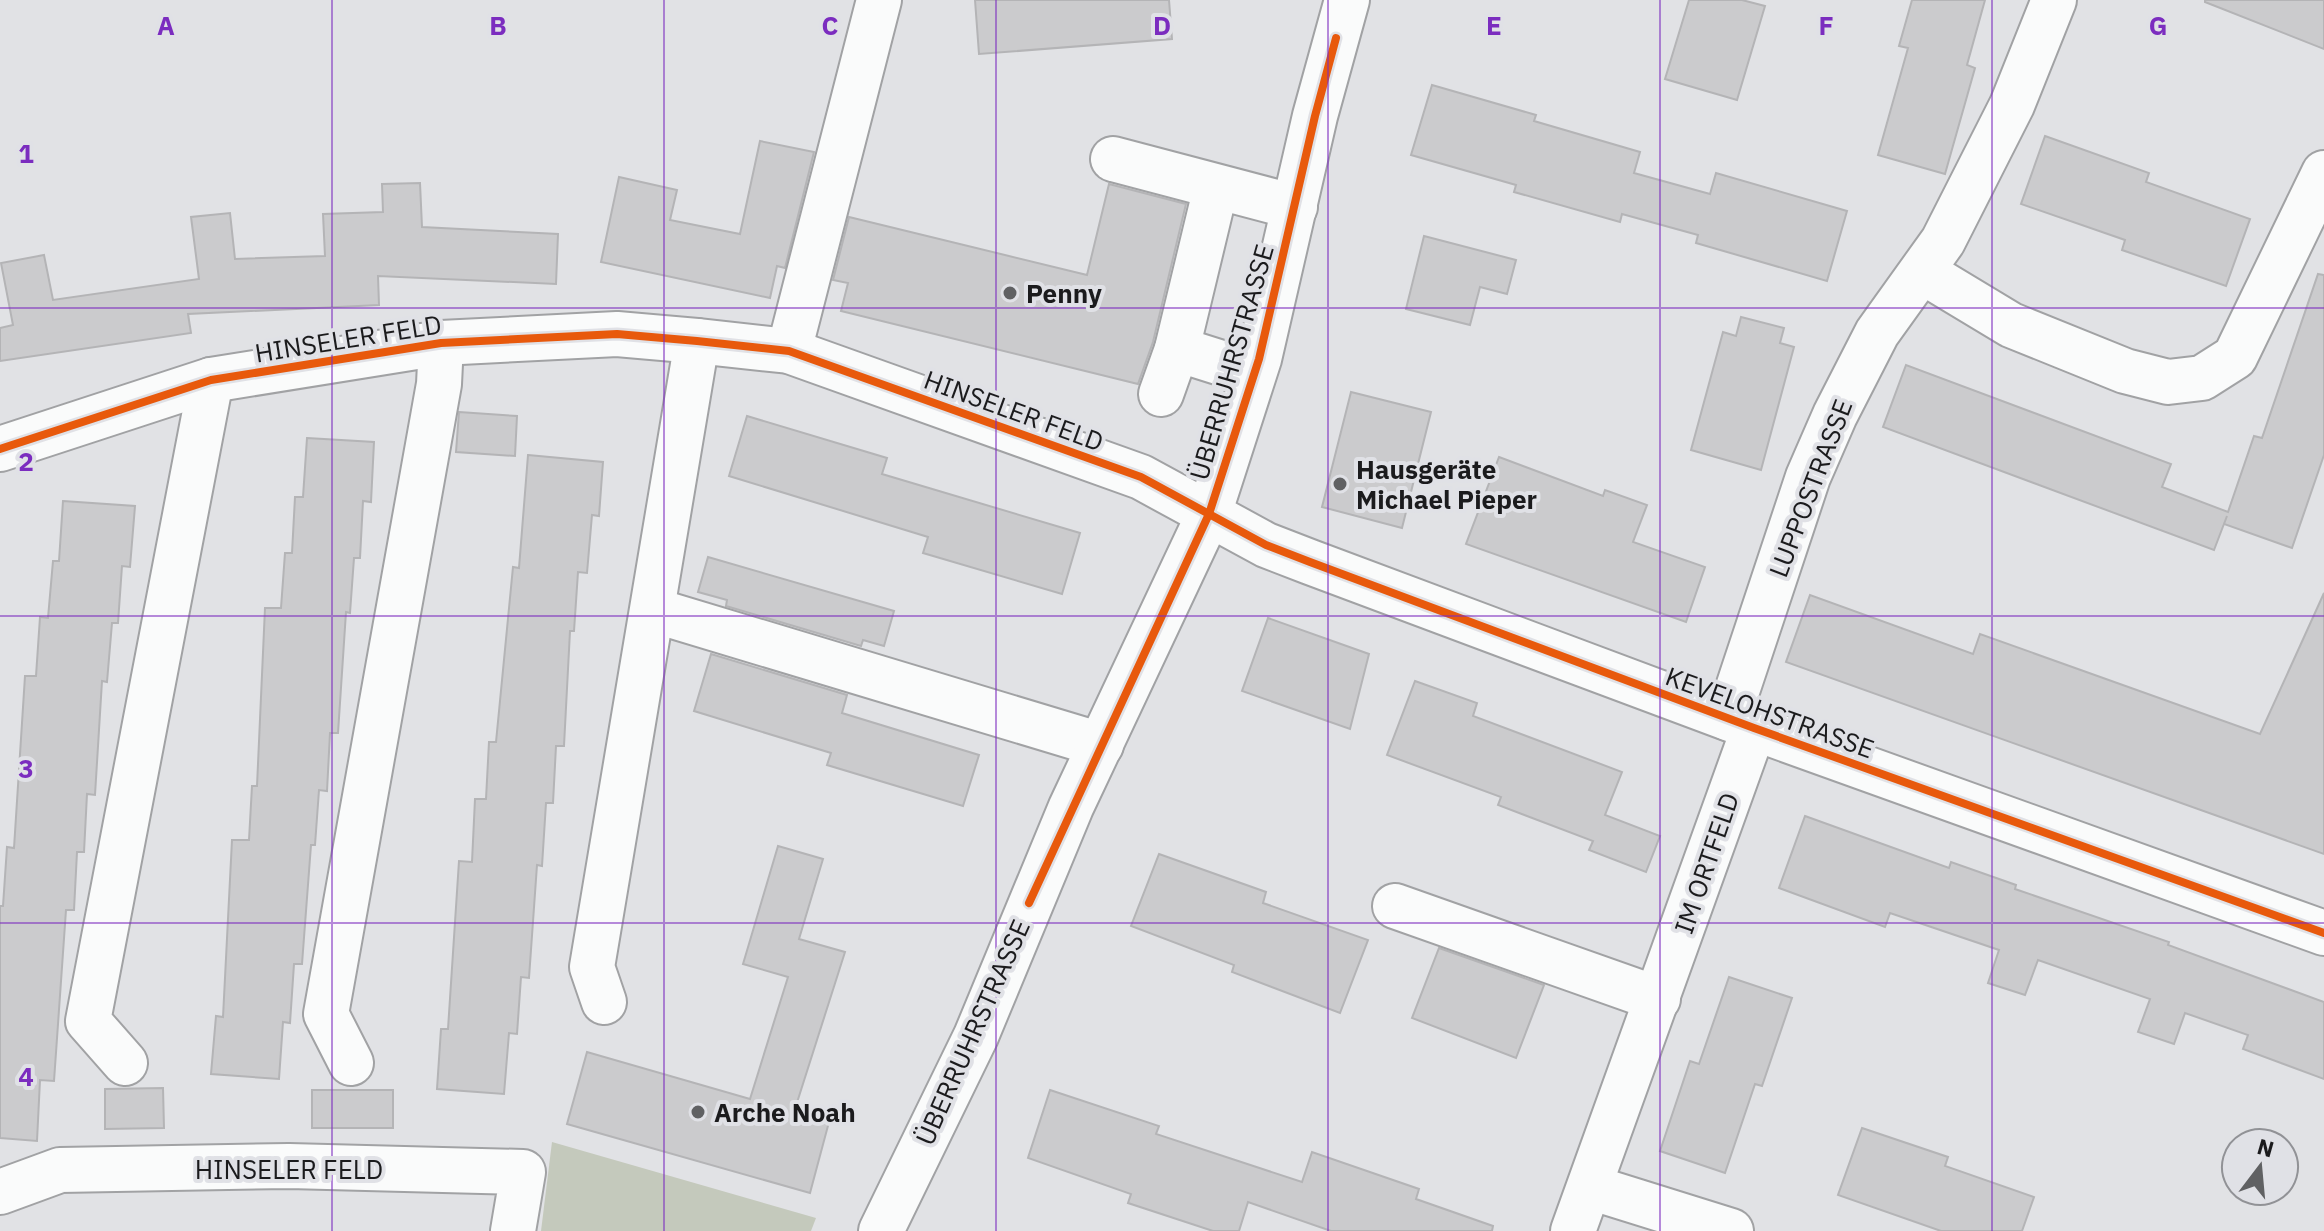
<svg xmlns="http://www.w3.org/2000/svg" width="2324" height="1231" font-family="'IBM Plex Sans',sans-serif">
<rect width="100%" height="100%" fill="#e1e2e5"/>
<!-- green -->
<path fill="#c4c9bc" d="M552 1142 816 1218 811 1231H541Z"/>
<!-- building -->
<g fill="#cbcbcd" stroke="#b4b4b6" stroke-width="2">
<path d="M975 0H1169L1172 39 979 54Z"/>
<path d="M1689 0H1742L1765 6 1737 100 1665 79Z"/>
<path d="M1912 0H1985L1967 65 1975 68 1945 174 1878 155 1908 48 1899 46Z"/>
<path d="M2205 0H2324V49L2205 2Z"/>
<path d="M1432 85 1536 115 1534 121 1640 152 1634 173 1710 194 1716 173 1847 211 1827 281 1696 243 1698 235 1622 214 1620 222 1514 192 1516 185 1411 155Z"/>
<path d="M2045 136 2149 173 2146 182 2250 219 2226 286 2122 250 2125 240 2021 204Z"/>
<path d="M760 141 814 152 785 268 777 266 770 298 601 262 619 177 677 190 670 220 740 234Z"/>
<path d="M420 183 422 227 558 234 556 284 378 276 379 305 188 314 191 333 0 361V328L13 325 1 263 44 255 53 300 199 279 191 217 230 213 235 259 325 256 323 214 383 212 382 184Z"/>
<path d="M1109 184 1186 204 1153 342 1138 384 841 311 848 283 833 280 849 217 1087 275Z"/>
<path d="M1424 236 1516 260 1507 294 1480 287 1470 325 1406 309Z"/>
<path d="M2318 274 2324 275V455L2292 548 2224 524 2227 516 2214 550 1883 427 1906 365 2171 464 2162 487 2228 512 2254 436 2262 438Z"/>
<path d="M1741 317 1784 328 1780 343 1794 347 1761 470 1691 450 1723 332 1736 336Z"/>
<path d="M1351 392 1431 412 1402 528 1322 507Z"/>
<path d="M459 412 517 416 515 456 456 452Z"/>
<path d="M747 416 887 458 882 474 1080 533 1062 594 923 553 928 537 729 476Z"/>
<path d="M307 438 374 442 371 502 363 501 360 558H354L350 613 346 612 338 733H330L327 791 319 790 315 845H311L302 964H294L290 1023 283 1022 279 1079 211 1074 216 1016 223 1017 232 840H249L252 786H257L265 608H281L285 553H292L295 497H303Z"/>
<path d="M528 455 603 462 599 516 592 515 587 573 578 572 574 631H570L564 746H556L553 803H546L542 866 537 865 529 978 521 977 517 1034 509 1033 504 1094 437 1089 441 1029H448L459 861 472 862 475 799H486L489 742H496L513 567 519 568Z"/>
<path d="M1499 457 1603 496 1605 490 1647 505 1633 542 1705 567 1686 622 1466 544Z"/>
<path d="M63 501 135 506 130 567 122 566 118 623H112L107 682 102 681 95 795 87 794 84 852H77L74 910H66L54 1081 40 1080 37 1141 0 1138V906H3L7 847 14 848 25 676H36L40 617 48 618 53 561H59Z"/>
<path d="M708 557 894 611 884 646 863 640 861 646 726 606 727 600 698 592Z"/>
<path d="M2324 593V854L1786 662 1810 595 1973 654 1980 634 2260 734Z"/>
<path d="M1268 618 1369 654 1350 729 1242 691Z"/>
<path d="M711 654 847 695 842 713 979 755 963 806 827 765 831 753 694 711Z"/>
<path d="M1415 681 1477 703 1473 716 1622 772 1605 815 1660 836 1646 872 1589 850 1593 841 1498 805 1501 797 1387 755Z"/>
<path d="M1805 816 1949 868 1951 862 2016 885 2015 889 2169 942 2168 945 2324 1002V1079L2243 1049 2248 1035 2185 1013 2174 1044 2138 1032 2150 999 2038 960 2025 995 1988 983 1999 950 1890 913 1885 927 1779 888Z"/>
<path d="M778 846 823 859 799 939 845 952 794 1112 829 1122 810 1193 567 1124 587 1052 750 1099 788 977 743 964Z"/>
<path d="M1159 854 1266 892 1263 903 1368 940 1340 1013 1232 972 1234 965 1131 926Z"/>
<path d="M1439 948 1544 985 1516 1058 1412 1018Z"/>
<path d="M1729 977 1792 998 1762 1086 1755 1084 1725 1173 1660 1151 1690 1061 1699 1064Z"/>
<path d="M163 1088 164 1128 105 1129V1089Z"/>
<rect x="312" y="1090" width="81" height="38"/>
<path d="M1050 1090 1159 1126 1156 1134 1302 1182 1312 1152 1419 1189 1416 1199 1493 1226 1492 1231H1331L1248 1202 1239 1231H1213L1128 1203 1131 1194 1028 1158Z"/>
<path d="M1862 1128 1948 1157 1945 1166 2034 1197 2022 1231H1941L1838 1195Z"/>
</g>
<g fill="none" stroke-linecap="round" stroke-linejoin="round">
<defs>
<g id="minor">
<path d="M1113 159 1295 207"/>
<path d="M1923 272 2011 325 2125 371 2168 382 2202 378 2235 357 2324 173"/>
<path d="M1177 349 1253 373"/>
<path d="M789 351 879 0"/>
<path d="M1161 394 1177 349 1216 187"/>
<path d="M0 449 211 380 441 343 617 334 697 341 789 351 1141 477 1266 545 1310 562 1754 728 2324 933"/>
<path d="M653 610 1101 745"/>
<path d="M1728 718 1808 477 1835 415 1877 333 1943 241 2012 105 2054 0"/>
<path d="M1395 906 1658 999"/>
<path d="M604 1002 592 967 697 341"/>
<path d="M125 1063 88 1021 211 380"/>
<path d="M351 1063 326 1014 439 384 441 343"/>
<path d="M1590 1187 1731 1231"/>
<path d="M0 1192 60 1170 289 1166 523 1172 513 1231"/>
<path d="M1573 1231 1754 728"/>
</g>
<path id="major" d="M881 1231 976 1036 1071 807 1209 514 1259 359 1315 116 1347 0"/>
</defs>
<!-- minor casing -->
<use href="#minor" stroke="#a1a2a4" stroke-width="48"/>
<!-- major casing -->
<use href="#major" stroke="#a1a2a4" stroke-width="48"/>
<!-- minor -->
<use href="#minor" stroke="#fafbfb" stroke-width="44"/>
<!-- major -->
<use href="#major" stroke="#fafbfb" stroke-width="44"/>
<defs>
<g id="cycleway">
<path d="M0 449 211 380 441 343 617 334 697 341 789 351 1141 477 1266 545 1310 562 1754 728 2324 933"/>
<path d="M1029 903 1209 514 1259 359 1315 116 1336 38"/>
</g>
</defs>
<!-- cycleway casing -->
<use href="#cycleway" stroke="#e0e1e6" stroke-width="13"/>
<!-- cycleway -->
<use href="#cycleway" stroke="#e8590c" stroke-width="8"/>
</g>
<!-- grid -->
<path fill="none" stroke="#7b2cbf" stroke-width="2" stroke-opacity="0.55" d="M332 0V1231M664 0V1231M996 0V1231M1328 0V1231M1660 0V1231M1992 0V1231M0 308H2324M0 616H2324M0 923H2324"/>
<!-- markers -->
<g fill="#606163" stroke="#e0e1e6" stroke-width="3">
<circle cx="1010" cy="293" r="8"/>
<circle cx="1340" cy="484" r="8"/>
<circle cx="698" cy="1112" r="8"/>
</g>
<g text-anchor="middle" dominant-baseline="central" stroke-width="8" stroke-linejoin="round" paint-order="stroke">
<!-- poi labels -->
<g font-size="26" font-weight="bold" fill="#1b1b1d" stroke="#e0e1e6" text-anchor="start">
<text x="1026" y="293">Penny</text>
<text x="1356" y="469">Hausgeräte<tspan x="1356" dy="30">Michael Pieper</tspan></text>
<text x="714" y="1112">Arche Noah</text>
</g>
<!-- street labels -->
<g font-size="26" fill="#1b1b1d" stroke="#e0e1e6">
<text transform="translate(348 338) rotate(-9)">HINSELER FELD</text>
<text transform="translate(1231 362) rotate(-74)">ÜBERRUHRSTRASSE</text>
<text transform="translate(1014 410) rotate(20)">HINSELER FELD</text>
<text transform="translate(1810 488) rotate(-69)">LUPPOSTRASSE</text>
<text transform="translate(1770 712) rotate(20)">KEVELOHSTRASSE</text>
<text transform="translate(1706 863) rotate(-71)">IM ORTFELD</text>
<text transform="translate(972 1032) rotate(-66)">ÜBERRUHRSTRASSE</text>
<text x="289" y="1169">HINSELER FELD</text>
</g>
</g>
<g font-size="26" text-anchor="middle" font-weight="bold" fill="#7b2cbf" stroke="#e0e1e6" stroke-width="8" stroke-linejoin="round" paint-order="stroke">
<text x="166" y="35">A</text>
<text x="498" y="35">B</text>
<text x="830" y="35">C</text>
<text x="1162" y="35">D</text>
<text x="1494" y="35">E</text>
<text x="1826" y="35">F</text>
<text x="2158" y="35">G</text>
<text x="26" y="163">1</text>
<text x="26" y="471">2</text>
<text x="26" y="778">3</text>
<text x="26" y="1086">4</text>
</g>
<!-- north arrow -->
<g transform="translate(2260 1167) rotate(16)"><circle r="38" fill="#e0e1e6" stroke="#919296" stroke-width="2"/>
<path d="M0-6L14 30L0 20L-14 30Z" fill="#606163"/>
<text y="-12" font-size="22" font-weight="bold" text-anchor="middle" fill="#1b1b1d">N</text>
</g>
</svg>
